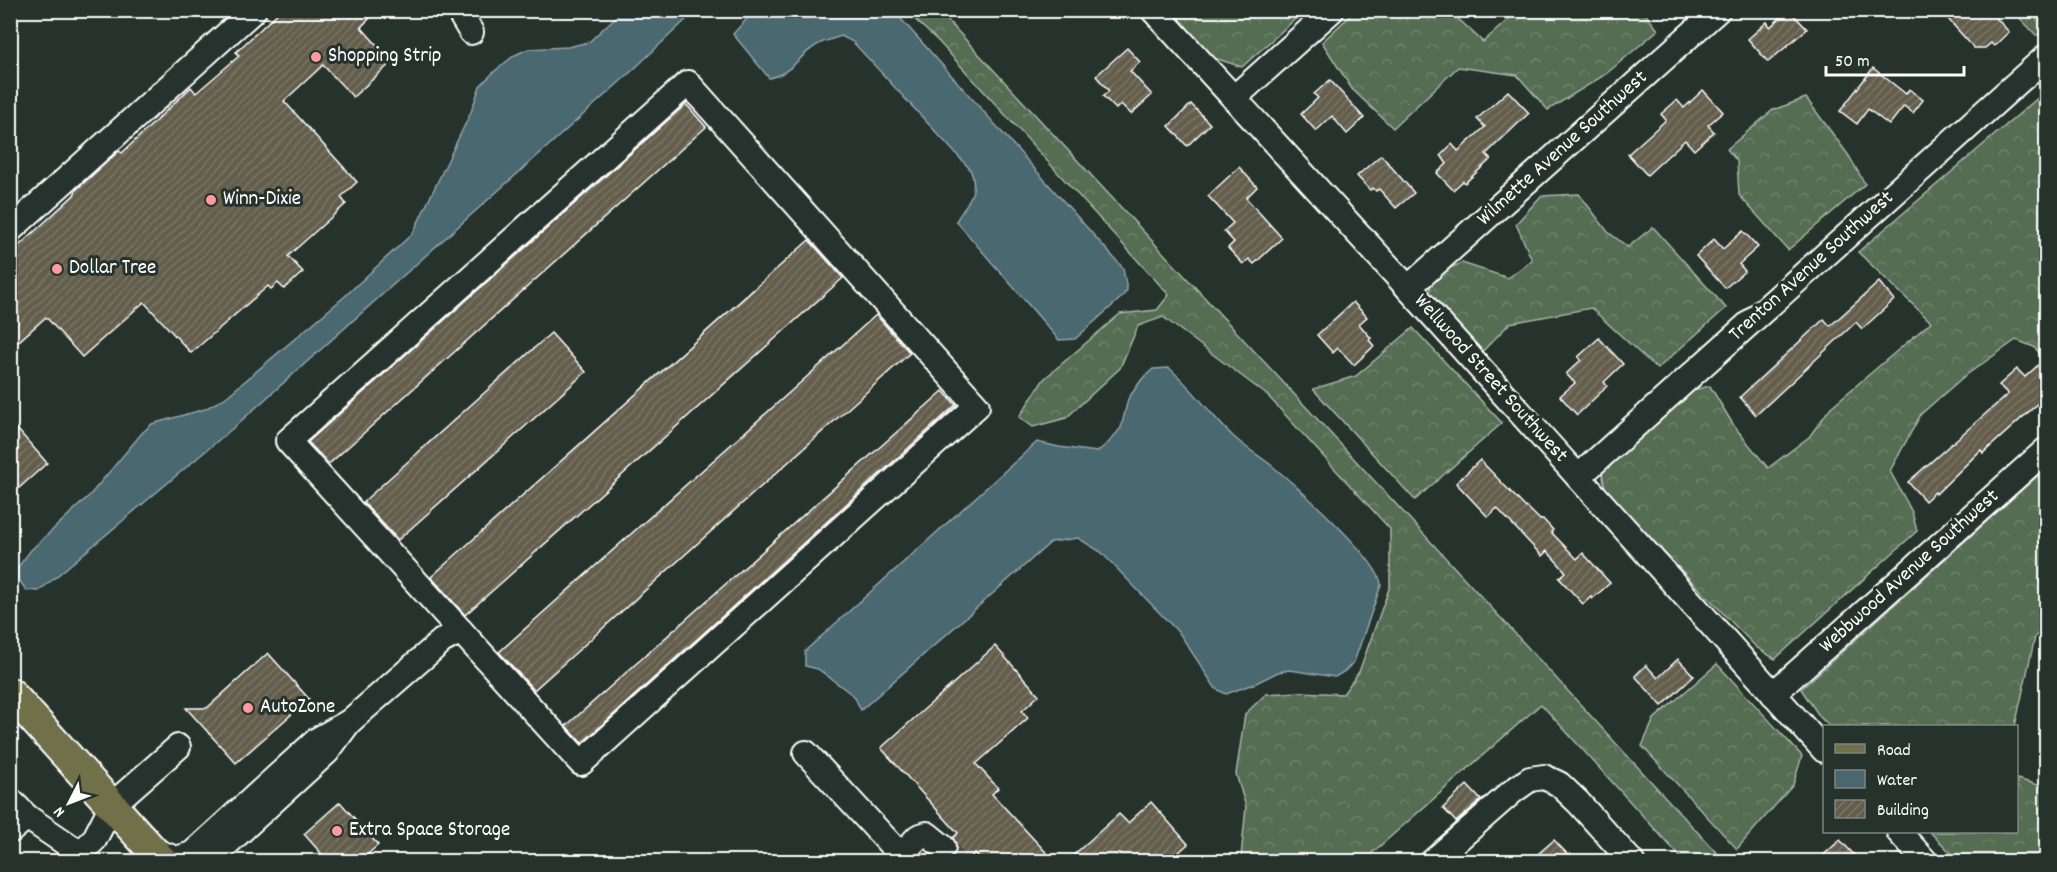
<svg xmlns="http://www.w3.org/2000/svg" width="2057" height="872" font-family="Dekko,sans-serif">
<defs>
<pattern id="forest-crowns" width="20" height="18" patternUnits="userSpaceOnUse" patternTransform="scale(1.5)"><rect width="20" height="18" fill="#546d52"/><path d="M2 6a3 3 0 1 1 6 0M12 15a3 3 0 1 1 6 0" fill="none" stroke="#6e836c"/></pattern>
<pattern id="building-hatch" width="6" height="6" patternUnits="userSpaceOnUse" patternTransform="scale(1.5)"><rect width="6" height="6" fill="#635d4c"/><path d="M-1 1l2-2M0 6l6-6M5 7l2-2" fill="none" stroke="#7a7567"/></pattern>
</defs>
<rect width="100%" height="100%" fill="#26332d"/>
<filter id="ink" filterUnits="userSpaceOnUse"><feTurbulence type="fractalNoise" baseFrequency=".0167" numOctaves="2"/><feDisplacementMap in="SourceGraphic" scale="12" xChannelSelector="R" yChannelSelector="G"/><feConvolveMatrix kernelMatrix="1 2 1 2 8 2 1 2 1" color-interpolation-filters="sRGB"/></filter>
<g filter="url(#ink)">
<!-- forest -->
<g fill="url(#forest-crowns)" stroke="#aab6a8" stroke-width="1.5">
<path d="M906 11H939L1407 516 1724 861H1684L1541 704 1363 861H1245L1241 857 1246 807 1236 774 1245 714 1266 694 1300 692 1343 694 1359 672 1390 586V529L1267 395 1163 317 1138 326 1120 368 1066 418 1033 427 1019 417 1044 379 1120 314 1157 310 1169 295 939 42Z"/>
<path d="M1166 11H1304L1242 67 1208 56Z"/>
<path d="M1355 11H1450L1483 42 1518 11H1643L1658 30 1606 74 1548 110 1517 75 1458 67 1393 128 1352 89 1322 42Z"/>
<path d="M2013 11H2046V34L2036 35Z"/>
<path d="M2046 91V360L2034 347 2016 340 1962 378 1921 414 1890 471 1912 512 1917 531 1775 659 1756 647 1606 493 1601 467 1680 393 1710 386 1734 426 1768 468 1809 437 1831 407 1931 322 1858 252Z"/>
<path d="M1806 98 1849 156 1865 184 1788 250 1739 195 1737 161 1727 149 1773 110Z"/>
<path d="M1579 194 1608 232 1628 247 1653 227 1726 308 1657 369 1591 308 1510 323 1480 354 1429 296 1432 275 1462 263 1508 278 1532 260 1516 224 1541 196Z"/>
<path d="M1413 328 1502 423 1415 500 1313 389 1356 376Z"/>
<path d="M2046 468V623L2035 637 2015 726H1829L1820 717 1801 689Z"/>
<path d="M1717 664 1802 756 1793 785 1737 849 1642 746 1654 719Z"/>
<path d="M2017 779 2046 787V861H1959L1930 832H2016Z"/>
</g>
<!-- water -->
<g fill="#4a6770" stroke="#92a4a9" stroke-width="1.5">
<path d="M622 11H695L633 70 233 428 39 591 26 590 17 577 18 567 31 550 90 495 142 433 152 424 205 409 225 398 344 297 413 233 471 112 480 86 496 70 515 55 528 49 568 47 589 42Z"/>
<path d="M754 11H894L1123 268 1127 290 1122 297 1075 339 1059 340 956 221C967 203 980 191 970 169L853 42 841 36C833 39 824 41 817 45 798 56 793 73 769 78L733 34Z"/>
<path d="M1169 368C1194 389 1211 416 1235 438 1246 448 1259 456 1271 465 1293 483 1381 561 1381 585L1354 662 1345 671 1335 677 1290 670 1278 672 1256 683 1226 694 1216 689 1180 634 1101 552 1078 538 1051 542 861 710 854 696 818 669 805 666V651L1037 442 1059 447 1097 452 1109 442 1121 428 1128 399 1142 379 1153 369Z"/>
</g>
<!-- building -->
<g fill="url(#building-hatch)" stroke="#fff" stroke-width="1.5">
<path d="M281 10H378L361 27 392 62 353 97 323 65 284 101 357 182 341 197 346 204 288 256 303 272 284 289 278 283 271 289 268 286 191 353 144 302 82 357 46 317 10 349V254L74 195 76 190 119 151 122 153 191 87 196 93 239 56 236 52Z"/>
<path d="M1789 10 1807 29 1768 62 1748 39 1767 22 1770 27Z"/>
<path d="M1940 10H1989L2009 32 1994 46 1991 43 1985 48H1974Z"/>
<path d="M1127 48 1140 62 1130 71 1152 95 1131 114 1121 104 1116 109 1103 96 1109 91 1096 76Z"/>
<path d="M1873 68 1906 94 1909 89 1923 100 1913 113 1904 106 1889 125 1868 109 1857 124 1840 111Z"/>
<path d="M1330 80 1364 118 1347 134 1332 116 1316 131 1301 114 1318 98 1314 94Z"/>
<path d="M1703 90 1723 112 1708 125 1714 132 1694 150 1685 140 1647 175 1628 154 1666 120 1661 114 1677 100 1684 108Z"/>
<path d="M1508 91 1529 113 1486 154 1491 159 1465 183 1463 181 1453 190 1437 173 1447 164 1441 155 1452 144 1458 151 1485 127 1477 119Z"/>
<path d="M686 104 706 127 329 464 308 442Z"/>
<path d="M1191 104 1210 124 1187 146 1169 126Z"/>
<path d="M1381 155 1414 193 1396 208 1379 189 1376 191 1373 188 1370 190 1357 176Z"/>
<path d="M1239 167 1257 187 1246 198 1282 238 1254 264 1249 259 1243 264 1228 248 1234 242 1224 231 1233 223 1208 196Z"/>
<path d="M1743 231 1758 247 1739 264 1745 271 1725 288 1696 256 1714 239 1723 249Z"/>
<path d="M809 240 843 278 465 615 431 577Z"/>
<path d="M1879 282 1894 300 1862 329 1856 322 1756 415 1740 397 1824 319 1830 326Z"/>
<path d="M1353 302 1367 317 1359 324 1371 338 1369 340 1374 346 1354 365 1338 348 1333 353 1317 335Z"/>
<path d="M876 315 910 353 534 690 499 652Z"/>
<path d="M551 333 586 372 398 540 363 502Z"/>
<path d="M1599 338 1623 364 1604 382 1607 386 1601 392 1577 415 1560 396 1575 383 1566 374 1581 360 1578 357Z"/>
<path d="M2046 358V390L2040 396 2043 399 1983 453 1981 450 1936 494 1935 492 1925 501 1908 482 2008 394 1999 385 2017 369 2025 377Z"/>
<path d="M943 391 956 405 582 743 566 726Z"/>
<path d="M10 421 47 463 10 496Z"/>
<path d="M1480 460 1526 508 1527 507 1540 520 1543 519 1553 530 1551 532 1577 559 1583 553 1610 583 1592 599 1591 597 1583 604 1559 578 1566 572 1547 551 1542 556 1497 508 1488 517 1456 483Z"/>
<path d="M995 646 1039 695 1022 711 1028 718 976 764 998 788 992 794 1054 861H983L975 853 966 861H942L949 860 954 855 957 849 953 838 958 833 881 748Z"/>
<path d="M268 653 309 699 236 763 186 708H207Z"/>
<path d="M1678 659 1694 676 1662 706 1635 676 1646 665 1658 678Z"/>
<path d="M1467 785 1481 800 1456 822 1443 808Z"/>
<path d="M340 802 378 845 360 861H328L304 834Z"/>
<path d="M1151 802 1188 844 1169 861H1067L1119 814 1128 823Z"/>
<path d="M1554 840 1574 861H1530Z"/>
<path d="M1840 840 1860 861H1817Z"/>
</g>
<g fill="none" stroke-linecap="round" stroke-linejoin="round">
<!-- minor-tunnel -->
<path stroke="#3c4742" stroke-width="24" stroke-dasharray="24 12" stroke-linecap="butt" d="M943 847 955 862"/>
<defs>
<g id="minor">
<path d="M458 10 471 32"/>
<path d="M1153 10 1408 288 1824 750"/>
<path d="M688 83 977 406 581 763 288 441Z"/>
<path d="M1235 97 1332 10"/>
<path d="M10 230 254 10"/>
<path d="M1408 288 1718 10"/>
<path d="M1578 477 2046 57"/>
<path d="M1773 694 2046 450"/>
<path d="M349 722 442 641 461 631"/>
<path d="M806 753 907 862"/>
<path d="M10 800 27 817"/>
<path d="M10 831 27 817 80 853"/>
<path d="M1899 832 1926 862"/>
<path d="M153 850 176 859 192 854 317 740 349 722 327 752 207 862"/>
<path d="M901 855 918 837 927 834 943 847"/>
<path d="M71 862 94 840 112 805 178 747"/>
<path d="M1432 862 1513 791 1530 779 1544 777 1559 784 1578 802 1632 862"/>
</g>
<path id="major" d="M10 693 163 862"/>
</defs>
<!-- minor casing -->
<use href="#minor" stroke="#fff" stroke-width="28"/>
<!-- major casing -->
<use href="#major" stroke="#fff" stroke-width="34"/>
<!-- minor -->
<use href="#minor" stroke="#26332d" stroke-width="24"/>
<!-- major -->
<use href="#major" stroke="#70704a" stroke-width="30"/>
</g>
</g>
<!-- markers -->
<g fill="#ff9aa2" stroke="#26332d" stroke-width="2">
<circle cx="316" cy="57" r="6"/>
<circle cx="211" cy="200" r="6"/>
<circle cx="57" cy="269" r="6"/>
<circle cx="248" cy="708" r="6"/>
<circle cx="337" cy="831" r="6"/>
</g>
<g text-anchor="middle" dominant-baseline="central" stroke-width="6" stroke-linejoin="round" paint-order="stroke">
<!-- poi labels -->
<g font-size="21" fill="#fff" stroke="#26332d" text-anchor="start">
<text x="328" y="57">Shopping Strip</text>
<text x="223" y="200">Winn-Dixie</text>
<text x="69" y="269">Dollar Tree</text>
<text x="260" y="708">AutoZone</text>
<text x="349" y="831">Extra Space Storage</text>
</g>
<!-- street labels -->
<g font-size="21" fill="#fff" stroke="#26332d">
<text transform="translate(1563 149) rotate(-42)">Wilmette Avenue Southwest</text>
<text transform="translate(1812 267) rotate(-42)">Trenton Avenue Southwest</text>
<text transform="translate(1490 379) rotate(48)">Wellwood Street Southwest</text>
<text transform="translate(1910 572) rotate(-42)">Webbwood Avenue Southwest</text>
</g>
</g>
<!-- margin -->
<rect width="2057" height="872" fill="none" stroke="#26332d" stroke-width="36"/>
<rect x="18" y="18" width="2021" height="836" fill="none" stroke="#fff" stroke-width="2" filter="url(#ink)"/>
<!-- legend -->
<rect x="1823" y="725" width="195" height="108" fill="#26332d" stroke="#7d8581" stroke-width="1.5"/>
<rect x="1835" y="744" width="30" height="9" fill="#70704a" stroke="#7d8581" stroke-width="1.5"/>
<text x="1877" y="755" font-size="18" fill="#ffffff">Road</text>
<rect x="1835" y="770" width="30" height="18" fill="#4a6770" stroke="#7d8581" stroke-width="1.5"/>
<text x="1877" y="785" font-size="18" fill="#ffffff">Water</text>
<rect x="1835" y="800" width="30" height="18" fill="url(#building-hatch)" stroke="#7d8581" stroke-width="1.5"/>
<text x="1877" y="815" font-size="18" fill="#ffffff">Building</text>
<!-- north arrow -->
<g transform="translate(69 803) rotate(228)" stroke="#26332d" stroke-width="4.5" paint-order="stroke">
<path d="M0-4.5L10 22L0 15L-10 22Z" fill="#ffffff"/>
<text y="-9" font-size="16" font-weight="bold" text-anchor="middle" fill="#ffffff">N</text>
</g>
<!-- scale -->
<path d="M1826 66v9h138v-9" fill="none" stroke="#ffffff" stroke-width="3"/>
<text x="1835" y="66" font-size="18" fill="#ffffff" stroke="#26332d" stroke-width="4.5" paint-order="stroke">50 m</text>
</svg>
